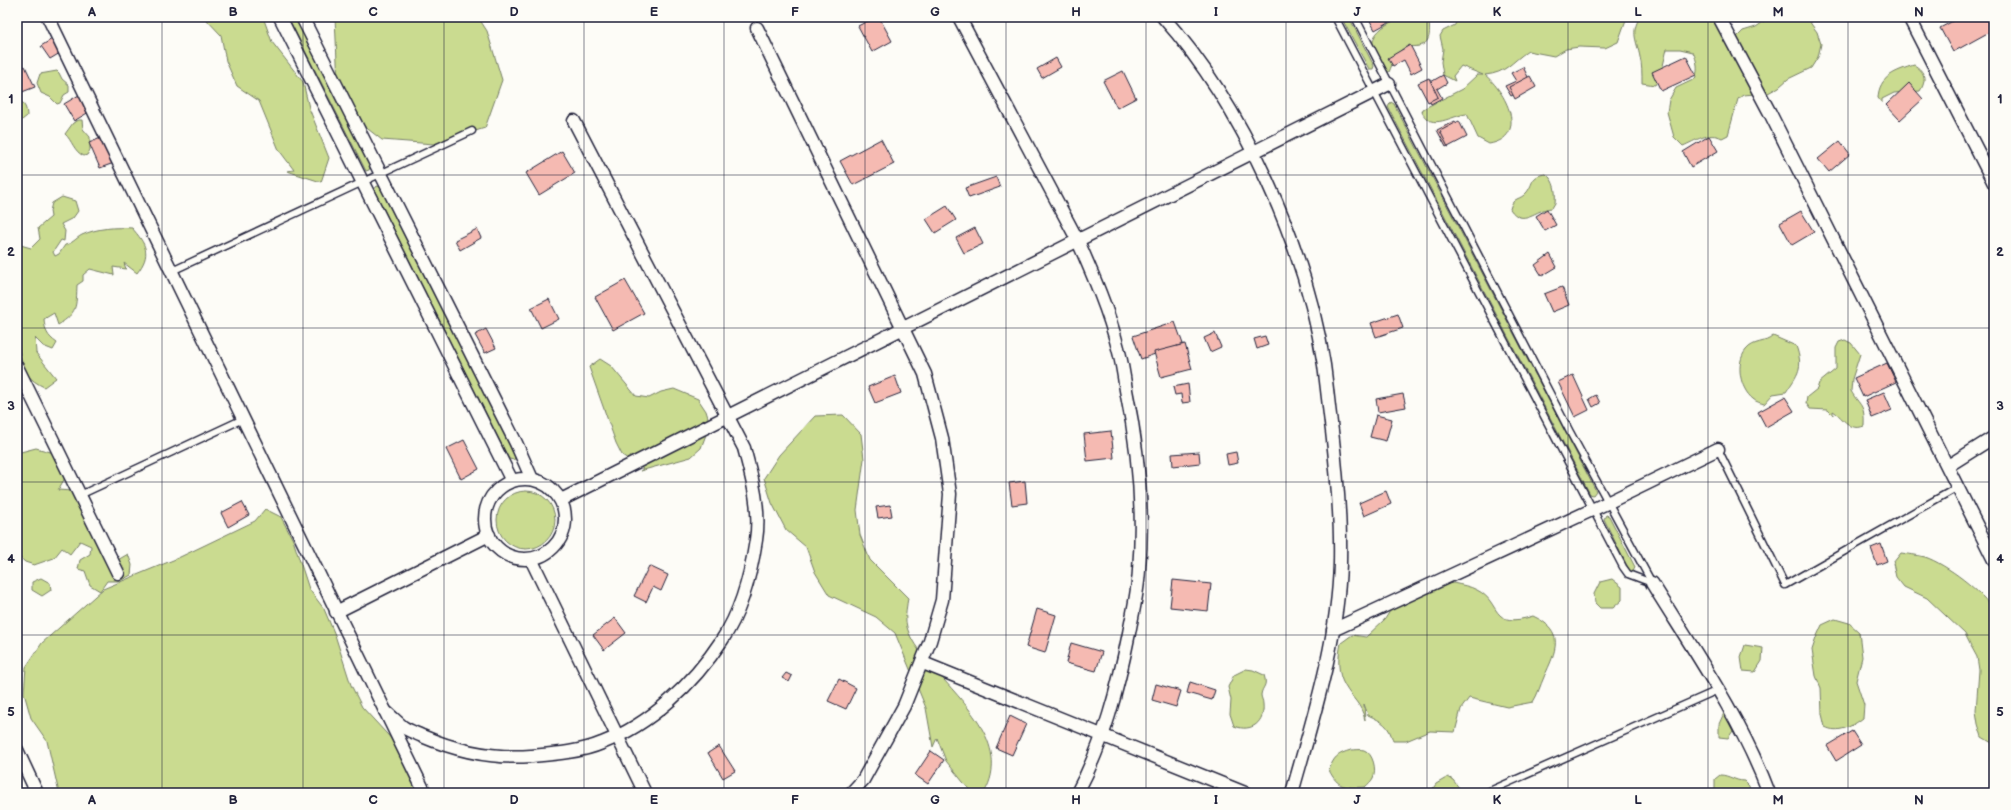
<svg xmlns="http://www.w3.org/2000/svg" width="2011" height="810" font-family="'Balsamiq Sans',sans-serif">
<rect width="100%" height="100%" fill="#fdfcf7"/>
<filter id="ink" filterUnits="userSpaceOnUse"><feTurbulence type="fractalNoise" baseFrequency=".025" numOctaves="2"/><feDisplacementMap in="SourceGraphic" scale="8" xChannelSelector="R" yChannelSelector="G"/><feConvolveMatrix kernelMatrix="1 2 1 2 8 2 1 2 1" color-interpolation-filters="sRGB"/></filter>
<g filter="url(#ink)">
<!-- green -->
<g fill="#cadb90" stroke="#767e66">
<path d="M204 17H263L272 42 303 82 309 108 329 158 321 182 287 171 294 170 279 150 259 101 237 86 226 61 221 35Z"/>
<path d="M288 17H295L339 106 335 17H478L487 31 502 80 485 128 434 144 382 140 341 108 370 167 369 170 366 171Z"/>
<path d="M1341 17H1349L1374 66 1373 69H1369Z"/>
<path d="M1400 17H1429C1429 28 1433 43 1419 46 1415 47 1410 46 1406 47 1396 51 1393 63 1389 72L1382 70C1374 52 1364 40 1386 25 1390 22 1396 21 1400 17Z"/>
<path d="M1457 17H1627L1618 42 1605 48 1579 47 1566 49 1554 56 1528 51C1511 62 1507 73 1485 75 1505 91 1530 137 1489 144L1478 138 1467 114C1452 115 1431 132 1422 112L1423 109 1462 89 1477 75H1483L1461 66 1453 76 1455 81 1443 75 1441 62 1443 49 1440 36 1443 31 1455 25Z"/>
<path d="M1640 17H1721L1733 41 1743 31 1756 27 1770 17H1806L1817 32 1821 44 1818 57 1811 68 1788 79 1779 87 1768 93 1743 95 1738 99 1728 135 1722 138C1709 131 1695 141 1683 146L1674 137 1667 112 1669 100 1676 88 1695 79C1699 69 1697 61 1693 52L1680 49H1667L1661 74 1655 85 1642 83C1642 74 1642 65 1640 57 1637 41 1630 33 1640 17Z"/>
<path d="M1914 65C1925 71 1927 80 1920 91L1894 93 1882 99V103L1878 98C1879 76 1896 71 1914 65Z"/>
<path d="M57 71 59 73 62 79 69 85V92L64 95 60 103 57 104 50 97 41 93 37 83 40 74Z"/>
<path d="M17 98C24 103 27 108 27 116L17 124Z"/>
<path d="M1391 102 1394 104 1596 491 1593 495 1590 494 1388 107Z"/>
<path d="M79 120H82L83 129 90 137V150L87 155 84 156C74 152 72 140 65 134L73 123Z"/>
<path d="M1546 174C1555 181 1556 192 1555 203L1552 208C1535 209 1523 228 1510 209 1513 196 1520 201 1527 192 1534 183 1530 176 1546 174Z"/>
<path d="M377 186 380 187 515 457 514 460 509 459 374 190Z"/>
<path d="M62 197 75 201 78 211 73 218 61 224 65 231 64 241 61 240 53 252 55 256 59 254 65 245C72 244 76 238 82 235 97 228 115 227 132 228 146 244 152 254 137 273L124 263 126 269 113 267 114 275 90 269 83 275V281L77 285C76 307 78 312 58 325L54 313 44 319C45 331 47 336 57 343L53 350 43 346 35 338 36 353 56 378 44 387C38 384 31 380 27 374 11 346 17 278 17 244L31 248 40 239 38 228 51 217 50 211 52 203Z"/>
<path d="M1773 336 1796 346C1804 368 1798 374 1786 392L1773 394 1764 404C1761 403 1756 402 1753 399 1740 389 1735 363 1746 350 1754 340 1765 344 1773 336Z"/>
<path d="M1845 340 1851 343 1860 354 1852 379 1851 391C1860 407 1865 403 1864 426 1849 432 1844 418 1833 411V415L1828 410 1810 409 1806 403 1807 397 1817 389 1819 383 1836 369V348L1839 342Z"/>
<path d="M600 359 611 366 636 396 649 398 661 392 674 389 698 399 706 411 710 424 701 448 691 457 640 471 643 469 622 455 616 443 589 367Z"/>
<path d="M843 415 861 434 864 459 857 510 860 535 870 560 908 598C907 605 905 614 906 622 908 638 920 652 930 664 959 699 1013 744 984 793H972L946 761 937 738 933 747 926 708 895 633 876 617 829 595 815 572 806 547 786 530 772 503 764 478 779 455 815 416Z"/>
<path d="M36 448 54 453 65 478 58 490 72 491 97 531 109 540 106 557 116 561 128 554 132 565 131 575 120 581H107L100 591 90 585 85 571 78 569 80 560 90 554 91 546 80 541 70 554 62 548 54 558 34 565 25 562 18 556 17 453Z"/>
<circle cx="526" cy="520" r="29"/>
<path d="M265 509 281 517 293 540 309 589 324 609 335 635 351 685 362 707 398 746 420 793H59L47 741 31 718 24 693 26 667 42 643 103 589 178 558 255 521Z"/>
<path d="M1606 515 1609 516 1635 567 1633 572 1629 570 1604 519Z"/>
<path d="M1901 553C1908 554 1917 555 1925 557 1946 564 1983 592 1994 611V742L1992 743 1982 737 1978 724 1976 711 1979 670 1977 657 1971 646 1965 634 1927 598 1904 587 1896 577 1893 563Z"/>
<path d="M41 578 50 583 51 590 42 596 32 590V582Z"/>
<path d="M1612 579 1622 587V600L1613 608H1600L1595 603 1594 594 1600 582Z"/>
<path d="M1453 583C1461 585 1470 586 1477 590 1502 602 1489 630 1533 616 1566 631 1556 651 1544 677 1540 686 1538 694 1533 702L1507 707 1469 698 1461 709 1455 732 1430 731 1406 741H1393C1389 725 1383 722 1368 715L1364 704 1365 720C1361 703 1353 700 1345 686 1337 673 1338 657 1341 643L1352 635 1366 637 1385 619 1400 595 1412 588Z"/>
<path d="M1835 619 1849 623 1859 632 1862 657 1856 681 1864 705 1863 718C1853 726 1838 734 1825 727L1822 714 1821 688 1816 676 1812 650 1816 638 1822 625Z"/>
<path d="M1745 645 1763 648 1762 661 1755 672 1743 671 1741 657Z"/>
<path d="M1246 669 1253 670 1264 675C1268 687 1262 686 1261 695 1261 698 1263 700 1263 704 1265 722 1252 733 1234 726L1230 714 1231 700 1228 687 1234 675Z"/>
<path d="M1724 713 1730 715 1735 728 1728 738 1719 737V724Z"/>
<path d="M1351 750C1355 750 1361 749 1364 750 1373 753 1377 770 1373 778 1371 782 1368 784 1365 787 1345 788 1338 788 1329 770 1334 757 1337 754 1351 750Z"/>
<path d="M1720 775C1729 775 1735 781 1744 781L1749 786 1750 793H1715V779Z"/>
<path d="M1448 777 1453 780 1463 793H1430L1436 784Z"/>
</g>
<!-- building -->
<g fill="#f5bab2" stroke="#22223b">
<path d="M875 17H879L892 41 872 52 858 26Z"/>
<path d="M1368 17H1398L1375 30Z"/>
<path d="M1960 17H1987L1993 30 1953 52 1940 28Z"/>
<path d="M52 39 60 53 50 59 41 46Z"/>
<path d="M1410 45 1422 68 1411 74 1404 60 1393 66 1388 58Z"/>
<path d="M1686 56 1696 75 1661 91 1652 72Z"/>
<path d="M1056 58 1061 67 1042 78 1037 69Z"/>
<path d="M17 59 21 68 25 66 35 87 17 94Z"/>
<path d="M1523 67 1532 85 1511 96 1505 86 1516 81 1511 73Z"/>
<path d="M1123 71 1136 98 1117 108 1103 81Z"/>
<path d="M1443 75 1447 83 1437 89 1442 98 1431 104 1422 87Z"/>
<path d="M1530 76 1536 87 1515 99 1509 87Z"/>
<path d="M1429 78 1438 97 1428 102 1418 83Z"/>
<path d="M1909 83 1923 99 1900 120 1886 105Z"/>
<path d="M79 95 89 112 74 121 64 104Z"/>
<path d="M1455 121 1464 137 1446 147 1437 130Z"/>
<path d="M1459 121 1467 137 1448 147 1440 131Z"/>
<path d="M1709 136 1718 151 1691 167 1683 152Z"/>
<path d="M103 137 114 163 100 168 89 143Z"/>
<path d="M881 139 894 164 853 185 840 161Z"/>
<path d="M1840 141 1850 154 1829 172 1818 159Z"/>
<path d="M562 151 575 173 539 195 526 173Z"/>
<path d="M996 177 1000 187 969 198 965 188Z"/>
<path d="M947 206 956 220 935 233 926 219Z"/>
<path d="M1547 209 1556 225 1545 231 1536 216Z"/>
<path d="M1801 211 1814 232 1792 245 1780 223Z"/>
<path d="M975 228 983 244 964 253 956 238Z"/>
<path d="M477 229 481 238 460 250 455 240Z"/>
<path d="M1550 254 1557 267 1542 276 1535 265Z"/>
<path d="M625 280 644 313 613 330 595 297Z"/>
<path d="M1562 287 1569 305 1552 312 1544 294Z"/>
<path d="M549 299 559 319 541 328 531 308Z"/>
<path d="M1398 314 1403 328 1376 337 1371 323Z"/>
<path d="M1175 322 1183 344 1141 359 1133 336Z"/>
<path d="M486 329 496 348 485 353 475 335Z"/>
<path d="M1215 333 1221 347 1210 352 1204 338Z"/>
<path d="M1265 336 1268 345 1257 349 1254 339Z"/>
<path d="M1185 344 1192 369 1161 377 1154 352Z"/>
<path d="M1887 363 1896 382 1863 397 1854 378Z"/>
<path d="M1573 375 1589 410 1575 417 1558 382Z"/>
<path d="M895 376 901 393 875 403 868 387Z"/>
<path d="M1188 384 1190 402 1182 403 1181 394 1175 395 1173 387Z"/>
<path d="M1884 392 1892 410 1872 418 1865 400Z"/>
<path d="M1403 394 1406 407 1378 412 1376 399Z"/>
<path d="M1596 395 1600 403 1593 407 1589 399Z"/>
<path d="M1785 397 1794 411 1766 427 1758 412Z"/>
<path d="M1376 415 1392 419 1386 441 1370 437Z"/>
<path d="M1111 431 1114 458 1087 461 1084 434Z"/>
<path d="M464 440 479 469 461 479 446 449Z"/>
<path d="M1199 452 1200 463 1173 466 1172 454Z"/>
<path d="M1236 452 1238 463 1228 465 1226 454Z"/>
<path d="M1025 481 1027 503 1012 505 1009 483Z"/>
<path d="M1386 491 1391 504 1364 516 1359 503Z"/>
<path d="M242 502 249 515 228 527 221 513Z"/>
<path d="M890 505 892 516 878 518 876 507Z"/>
<path d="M1881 544 1887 561 1877 565 1871 548Z"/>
<path d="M649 566 668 575 661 591 653 587 646 602 634 596Z"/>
<path d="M1173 580 1211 584 1208 611 1170 607Z"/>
<path d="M1037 609 1056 615 1045 653 1026 647Z"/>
<path d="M615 618 626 633 604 650 593 635Z"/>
<path d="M1071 643 1102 652 1096 671 1066 663Z"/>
<path d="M786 673 792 676 789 682 782 678Z"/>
<path d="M839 679 856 688 846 709 828 701Z"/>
<path d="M1190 682 1215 690 1212 700 1187 693Z"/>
<path d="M1156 684 1181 691 1176 707 1152 700Z"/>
<path d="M1010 716 1026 724 1012 755 996 748Z"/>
<path d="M1852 731 1861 745 1836 761 1827 746Z"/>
<path d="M719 746 735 771 723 778 708 753Z"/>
<path d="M931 751 944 760 928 784 915 775Z"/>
</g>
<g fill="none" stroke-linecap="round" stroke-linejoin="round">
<defs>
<g id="lane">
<path d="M1335 17 1623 567 1628 574 1652 583"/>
<path d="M1355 17 1570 432 1652 583"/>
<path d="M172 271 472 131"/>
<path d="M1718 449 1785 585 1958 487"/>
<path d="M80 495 243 419"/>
<path d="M1485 793 1718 690"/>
</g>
<g id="street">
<path d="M48 17 425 793"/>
<path d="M280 17 512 481"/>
<path d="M302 17 516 443 532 479"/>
<path d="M959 17 1078 241C1093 275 1109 312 1118 348 1122 362 1124 376 1126 390 1138 448 1144 511 1139 570 1138 591 1133 612 1129 633 1118 688 1104 743 1077 793"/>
<path d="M1163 17C1243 106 1306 247 1324 365 1327 387 1329 409 1332 431 1337 474 1341 519 1340 563 1338 641 1313 718 1292 793"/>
<path d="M1719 17 1770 113 1994 560"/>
<path d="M1909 17 1994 183"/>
<path d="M757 28 925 374 942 438 950 494 942 600 930 641 904 706 863 780 851 793"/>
<path d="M17 367 118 573"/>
<path d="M1948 466 1994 437"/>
<circle cx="525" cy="519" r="40"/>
<path d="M561 500 1389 84"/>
<path d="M531 559 645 793"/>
<path d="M1652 583C1694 651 1741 718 1769 793"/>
<path d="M336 612 489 535"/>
<path d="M1333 630 1609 502 1718 449"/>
<path d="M923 663 1245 793"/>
<path d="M385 711C391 716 397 722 403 727 409 731 416 733 422 736 457 751 493 759 531 756 554 754 581 752 602 743 651 724 693 684 722 640 741 612 751 573 756 540 761 509 752 478 744 448L574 121"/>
<path d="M17 750 37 793"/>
</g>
</defs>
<!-- lane casing -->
<use href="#lane" stroke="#22223b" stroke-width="9"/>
<!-- street casing -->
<use href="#street" stroke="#22223b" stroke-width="15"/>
<!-- lane -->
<use href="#lane" stroke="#fdfcf7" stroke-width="6"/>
<!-- street -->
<use href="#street" stroke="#fdfcf7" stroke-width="12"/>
</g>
</g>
<!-- grid -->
<path fill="none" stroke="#22223b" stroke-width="1" stroke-opacity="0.55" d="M162 17V793M303 17V793M444 17V793M584 17V793M724 17V793M865 17V793M1006 17V793M1146 17V793M1286 17V793M1427 17V793M1568 17V793M1708 17V793M1848 17V793M17 175H1994M17 328H1994M17 482H1994M17 635H1994"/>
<!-- margin -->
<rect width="2011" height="810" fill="none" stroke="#fdfcf7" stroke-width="44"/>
<rect x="22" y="22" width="1967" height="766" fill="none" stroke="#22223b" stroke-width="1.5"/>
<g font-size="13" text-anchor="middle" font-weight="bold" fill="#22223b">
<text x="92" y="16">A</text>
<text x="233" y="16">B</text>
<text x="373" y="16">C</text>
<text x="514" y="16">D</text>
<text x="654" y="16">E</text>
<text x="795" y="16">F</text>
<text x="935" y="16">G</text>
<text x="1076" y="16">H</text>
<text x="1216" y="16">I</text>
<text x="1357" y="16">J</text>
<text x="1497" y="16">K</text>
<text x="1638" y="16">L</text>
<text x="1778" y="16">M</text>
<text x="1919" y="16">N</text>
<text x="11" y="103">1</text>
<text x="2000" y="103">1</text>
<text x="11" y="256">2</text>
<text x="2000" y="256">2</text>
<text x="11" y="410">3</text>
<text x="2000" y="410">3</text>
<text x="11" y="563">4</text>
<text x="2000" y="563">4</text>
<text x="11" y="716">5</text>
<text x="2000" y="716">5</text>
<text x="92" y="804">A</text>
<text x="233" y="804">B</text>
<text x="373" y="804">C</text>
<text x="514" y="804">D</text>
<text x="654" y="804">E</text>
<text x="795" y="804">F</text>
<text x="935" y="804">G</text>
<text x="1076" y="804">H</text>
<text x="1216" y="804">I</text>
<text x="1357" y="804">J</text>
<text x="1497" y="804">K</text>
<text x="1638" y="804">L</text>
<text x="1778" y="804">M</text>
<text x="1919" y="804">N</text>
</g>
</svg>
